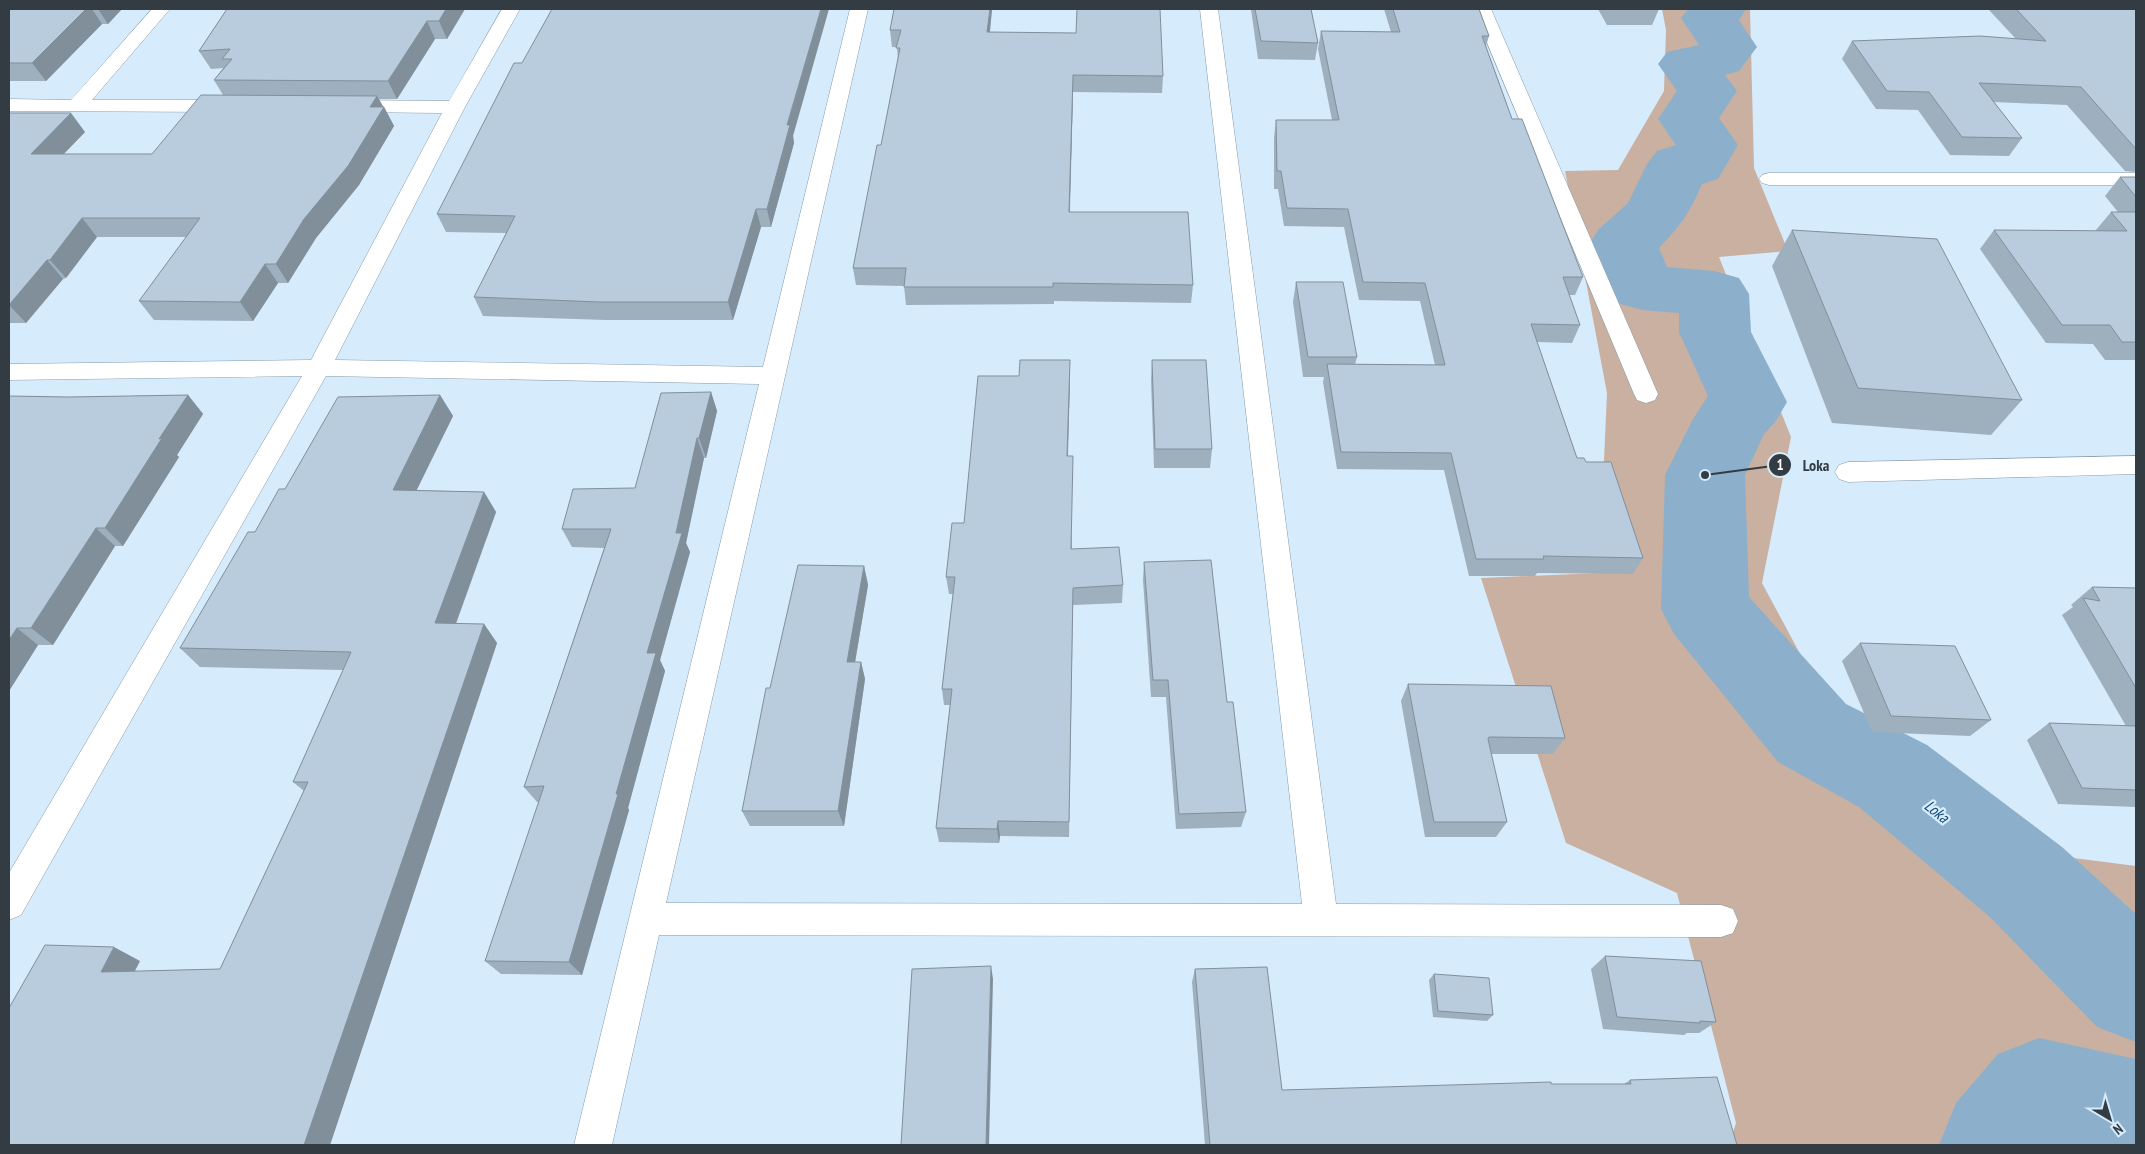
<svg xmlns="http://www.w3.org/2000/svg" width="2145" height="1154" font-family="'PT Sans Narrow',sans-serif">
<rect width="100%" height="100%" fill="#d6ebfc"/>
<!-- green -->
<path fill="#c9b0a0" d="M1662 9H1750L1754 168 1788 251 1719 257 1791 437 1762 583 1827 704 1911 777 2066 857 2136 866V1145H1729L1736 1123 1677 893 1566 843 1481 578 1599 573 1607 393 1565 171 1618 170 1664 91 1666 30Z"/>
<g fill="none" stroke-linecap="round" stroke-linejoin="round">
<!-- river -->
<g fill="#8cb0cb" fill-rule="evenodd">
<path d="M1688 9H1746L1739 20 1757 47 1739 71 1725 75 1737 91 1719 118 1738 145 1718 179 1702 184C1689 214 1682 224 1659 248L1667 267 1714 271 1739 278 1749 294 1751 332 1787 402 1776 421 1764 434 1745 475 1749 597 1846 704 1927 745 2062 847 2136 914V1042L2097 1027 1990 917 1859 807 1778 762 1674 634 1661 609 1665 475 1693 419 1708 396 1679 332V313L1642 310 1617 303 1607 287 1589 244 1599 229 1628 203 1647 164 1657 151 1676 145 1658 119 1677 91 1658 64 1667 52 1699 45 1681 18Z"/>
<path d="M2039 1038 2136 1059V1145H1939L1956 1103 1998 1054Z"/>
</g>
<defs>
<g id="minor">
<path d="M152 9H170L92 100H228L235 102 238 106 235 110 228 112 9 111V99L71 100Z"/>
<path d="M502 9H520L465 107 335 360 763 367 850 9H868L666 903 1302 904 1200 9H1218L1336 904 1721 905 1733 909 1738 921 1733 933 1721 937 659 935 612 1145H574L759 384 326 376 21 915 9 920V873L302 376 9 380V364L311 360 442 113 346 112 339 110 336 106 339 102 346 100 449 101Z"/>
<path d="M1473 9H1491L1658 394 1655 400 1646 403 1637 400 1634 394Z"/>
<path d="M1769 173H2136V185H1769L1762 183 1759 179 1762 175Z"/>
<path d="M2136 456V474L1848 482 1839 479 1835 472 1839 465 1848 462Z"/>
</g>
</defs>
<!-- minor casing -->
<use href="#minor" stroke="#869aa9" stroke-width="1"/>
<!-- minor -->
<use href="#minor" fill="#fff" fill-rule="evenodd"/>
</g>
<!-- wall -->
<g fill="#9eafbe">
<path d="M9 9H122L108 24H102L46 81H9Z"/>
<path d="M227 9H465L447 39H435L397 99H379L383 107H384L394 126 359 185 316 238 288 283H278L253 321 154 320 139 301 187 237H97L66 278 63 279 26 323H9V113L85 132 64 154H152L223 95 214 80 223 68 211 69 199 51Z"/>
<path d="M894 9H992L990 32 1163 76 1162 93 1073 92 1070 212 1193 285 1191 303 1054 301V304L906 305 904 286 856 285 853 268 881 145 898 60 897 47H892L890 30Z"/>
<path d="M1251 9H1311L1318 43 1315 60 1258 59Z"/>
<path d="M1384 9H1479L1489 36 1486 46 1512 119 1583 277 1575 295H1569L1580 325 1572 343 1537 342 1577 458 1586 462 1643 558 1633 574 1537 573 1535 576H1469L1444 470 1337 469 1323 382 1324 377H1303L1293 302 1296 282 1357 357 1355 364 1435 365 1420 301 1359 300 1344 227 1284 226 1278 189H1274V138L1276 120H1332L1318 49 1321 31 1391 32Z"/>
<path d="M1598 9H1659L1652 25H1607Z"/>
<path d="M1989 9H2136V172L2125 171 2067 105 1994 102 2022 138 2009 156 1950 155 1918 110 1876 109 1842 59 1852 41 2016 39 1989 10Z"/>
<path d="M522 63 793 136 794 143 771 227H761L733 320H606L483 316 474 297 506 233 446 232 437 214Z"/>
<path d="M2120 177H2136V360H2105L2093 344 2046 343 1980 249 1994 230 2096 231V230L2111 212H2118L2105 196Z"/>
<path d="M1792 230 2022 400 1991 435 1832 423 1772 266Z"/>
<path d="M1152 360 1212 449 1210 468H1154L1151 380Z"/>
<path d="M1070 379 1068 456 1072 549 1123 585 1122 603 1073 605 1069 837 1000 836 999 843 939 842 936 828 950 705H944L942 689 953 594H949L946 577 964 523Z"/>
<path d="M711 392 717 411 706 458H704L686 543 690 552 660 660 665 671 628 808 629 810 582 975 501 974 485 961 539 802H537L524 787 604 548 572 547 562 529 635 488Z"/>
<path d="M188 395 203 414 177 455 179 457 123 546H115L53 645H38L9 691V396L69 397Z"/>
<path d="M440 395 453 416 416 490 484 492 496 512 456 624H484L497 643 330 1145H9L140 961 135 971 220 969 304 791 293 782 343 670 200 667 180 648 255 532 285 489Z"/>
<path d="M1144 562 1227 702 1246 812 1241 827 1176 829 1166 697H1151L1143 580Z"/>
<path d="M864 566 868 585 855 662H861L865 679 844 826H750L742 811 770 688Z"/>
<path d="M2092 587 2136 588V807L2058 804 2027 740 2049 723 2126 726 2062 615 2073 607 2071 605Z"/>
<path d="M1860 643 1991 720 1970 736 1872 732 1842 661Z"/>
<path d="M1408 684 1565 738 1553 754H1491L1507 822 1496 837H1425L1401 701Z"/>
<path d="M1605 956 1716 1022 1699 1033H1687L1684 1035 1603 1029 1591 969Z"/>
<path d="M1195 969 1282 1090 1551 1084H1624L1630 1080 1737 1145H1205L1192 982Z"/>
<path d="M1434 974 1493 1015 1487 1021 1433 1017 1429 980Z"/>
</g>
<!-- shaded-wall -->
<g fill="#818f9b">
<path d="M86 9H92L102 24 46 81 32 63Z"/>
<path d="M98 9H122L108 24Z"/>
<path d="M446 9H465L447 39 439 21Z"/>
<path d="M821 9H829L793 136 794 143 771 227 767 209 787 125Z"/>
<path d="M990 9H992L988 49 987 32Z"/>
<path d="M427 21 435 39 397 99 388 81Z"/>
<path d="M1073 75V92L1069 230V212Z"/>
<path d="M377 96 384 108V107L394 126 359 185 316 238 288 283 276 264Z"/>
<path d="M71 113 85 132 46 172 31 154Z"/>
<path d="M756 209 761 227 733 320 728 302Z"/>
<path d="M82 218 97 237 66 278 50 260Z"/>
<path d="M47 260 63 279 26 323 9 305Z"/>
<path d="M265 264 278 283 253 321 240 302Z"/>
<path d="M1070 360V379L1067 474V456Z"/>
<path d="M711 392 717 411 706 458 699 438Z"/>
<path d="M188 395 203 414 177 455 179 457 123 546 105 528 159 439Z"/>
<path d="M440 395 453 416 407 510 393 490Z"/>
<path d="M697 438 704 458 686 543 690 552 660 660 665 671 628 808 629 810 582 975 569 962 616 794 647 653Z"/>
<path d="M484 492 496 512 449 642 435 623Z"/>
<path d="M96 528 115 546 53 645 31 628Z"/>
<path d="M864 566 868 585 852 680 847 662Z"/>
<path d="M484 624 497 643 330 1145H304Z"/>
<path d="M17 628 38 645 9 691V640Z"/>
<path d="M861 662 865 679 844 826 838 811Z"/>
<path d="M998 821 1000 836 999 843 997 829Z"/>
<path d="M114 947 140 961 127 985 101 972Z"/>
<path d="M991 966 993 979 989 1145H986Z"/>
</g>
<!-- building -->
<g fill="#b8ccdd" stroke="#818f9b">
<path d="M9 9H86L32 63H9Z"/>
<path d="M227 9H446L439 21H427L388 81 214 80 232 59H222L230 49 199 51Z"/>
<path d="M552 9H821L787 125H790L767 209H756L728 302H599L474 297 515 216 437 214 514 63H522Z"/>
<path d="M894 9H990L987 32 1076 33 1077 9H1160L1163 76 1073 75 1069 212H1188L1193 285 1053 283V287H904L906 268H853L877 145H881L900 48H896L901 30H890Z"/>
<path d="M1255 9H1311L1318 43 1261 41Z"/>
<path d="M1393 9H1479L1489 36H1482L1512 119H1522L1583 277H1563L1580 325 1531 324 1577 458H1584L1586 462H1611L1643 558 1543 556 1544 559H1476L1451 453 1341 452 1327 364 1445 365 1425 283 1363 282 1348 209 1287 208 1281 171H1277L1276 120H1339L1321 31 1400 32Z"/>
<path d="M2016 9H2136V149L2081 87 1979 83 2022 138 1962 137 1929 92 1887 91 1852 41 1980 36 2046 41Z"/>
<path d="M201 95 377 96 370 107H384L348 166 304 219 276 264H265L240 302 139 301 200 218H82L50 260H47L9 305V113H71L31 154H152Z"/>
<path d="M2120 177H2136V197Z"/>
<path d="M2111 212H2136V342H2122L2110 325H2062L1994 230 2127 231Z"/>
<path d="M1792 230 1937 239 2022 400 1858 388Z"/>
<path d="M1296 282H1343L1357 357H1308Z"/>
<path d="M1020 360H1070L1067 456H1073L1071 549 1119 547 1123 585 1073 588 1069 822 998 821 997 829 936 828 952 689H942L955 577H946L952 523H964L978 376H1019Z"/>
<path d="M1152 360H1206L1212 449H1155Z"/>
<path d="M711 392 699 438H697L676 533H682L647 653H656L616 794H618L569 962 485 961 544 786 524 787 611 529H562L573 489 635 488 661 393Z"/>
<path d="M188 395 159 439 162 438 105 528H96L31 628H17L9 640V396L69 397Z"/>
<path d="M440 395 393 490 484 492 435 623 484 624 304 1145H9V1008L45 945 114 947 101 972 220 969 308 782H293L351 652 180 648 248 532H255L279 489H285L338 397Z"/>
<path d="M1211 560 1227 702H1233L1246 812 1179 814 1168 680H1153L1144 562Z"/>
<path d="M798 565 864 566 847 662H861L838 811H742L766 688H770Z"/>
<path d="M2092 587 2136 588V688L2083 598 2100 601Z"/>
<path d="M1860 643 1955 646 1991 720 1891 716Z"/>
<path d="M1408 684 1551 686 1565 738 1489 737 1488 739 1507 822H1434Z"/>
<path d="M2049 723 2136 726V790L2082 788Z"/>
<path d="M1605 956 1701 961 1716 1022 1700 1021V1023L1617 1017Z"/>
<path d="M991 966 986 1145H901L912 969Z"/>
<path d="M1267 967 1282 1090 1551 1082V1084H1631L1630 1080 1717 1077 1737 1145H1210L1195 969Z"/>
<path d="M1434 974 1489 978 1493 1015 1438 1011Z"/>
</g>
<g text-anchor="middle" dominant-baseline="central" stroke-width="4.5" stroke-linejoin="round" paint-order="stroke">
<!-- water labels -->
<g font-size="16" font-style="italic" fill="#0e4b70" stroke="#d6ebfc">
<text transform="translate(1937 811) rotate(39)">Loka</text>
</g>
</g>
<!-- callouts -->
<path fill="none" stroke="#333c42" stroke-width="2" d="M1705 475L1780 465"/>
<g fill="#333c42" stroke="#d6ebfc" stroke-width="2">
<circle cx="1705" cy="475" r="5"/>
<circle cx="1780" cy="465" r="12"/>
</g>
<g font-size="15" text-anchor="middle" font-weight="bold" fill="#fff">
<text x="1780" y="470">1</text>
</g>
<g font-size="16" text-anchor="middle" font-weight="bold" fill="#333c42" stroke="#d6ebfc" stroke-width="4.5" stroke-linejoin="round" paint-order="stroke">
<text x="1816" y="471">Loka</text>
</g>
<!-- border -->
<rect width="2145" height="1154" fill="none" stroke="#333c42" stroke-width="20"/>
<!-- north arrow -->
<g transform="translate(2110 1119) rotate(142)" stroke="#d6ebfc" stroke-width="4" paint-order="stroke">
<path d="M0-4L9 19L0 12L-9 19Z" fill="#333c42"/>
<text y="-8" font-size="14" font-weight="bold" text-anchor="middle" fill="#333c42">N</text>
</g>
</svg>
